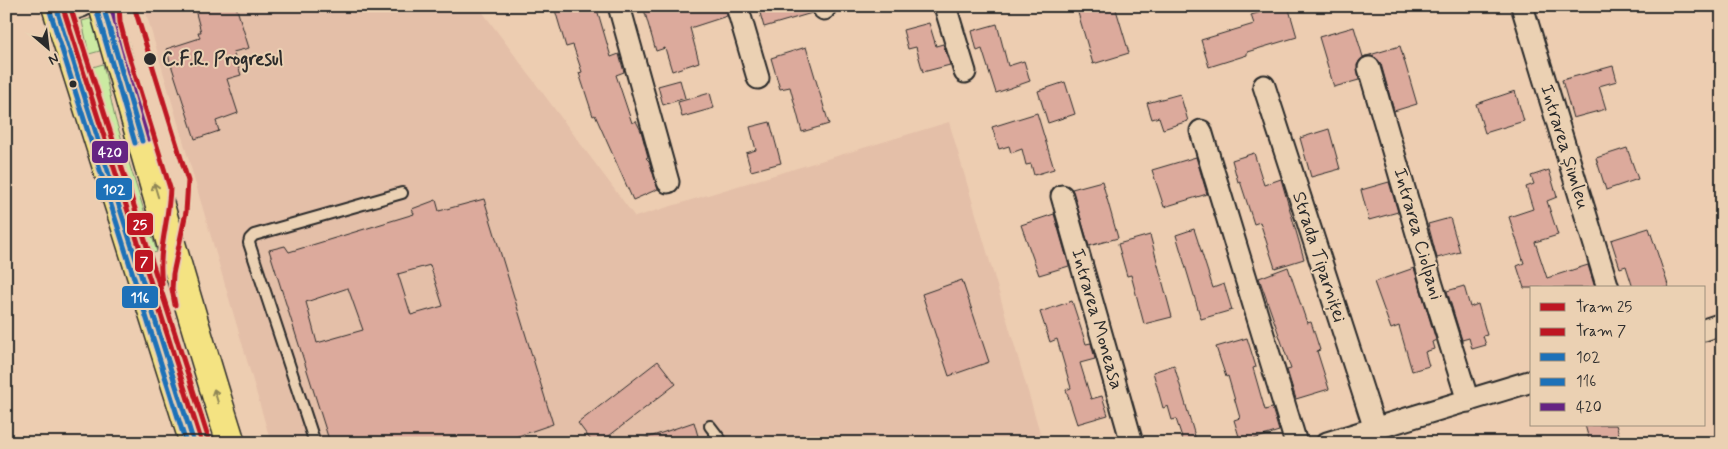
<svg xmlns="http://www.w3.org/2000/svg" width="1728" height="449" font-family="Mynerve,sans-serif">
<rect width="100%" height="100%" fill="#edcdb1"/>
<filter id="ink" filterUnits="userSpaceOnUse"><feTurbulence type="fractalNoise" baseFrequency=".02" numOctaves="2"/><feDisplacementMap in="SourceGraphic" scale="10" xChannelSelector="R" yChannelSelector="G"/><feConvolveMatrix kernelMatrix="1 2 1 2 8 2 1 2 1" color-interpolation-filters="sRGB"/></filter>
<g filter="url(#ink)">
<!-- built -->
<path fill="#e4bfa8" d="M144 6H478L635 217 949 122 1043 443H271Z"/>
<!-- green -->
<g fill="#cbeaa2" stroke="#7b8a66">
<path d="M93 18 95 21 100 51 89 54 82 21Z"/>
<path d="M103 64 115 118 157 252 153 253 93 67Z"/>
</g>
<!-- building -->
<g fill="#dcaa9c" stroke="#2b2b2b" fill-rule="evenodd">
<path d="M194 6H236L249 48 233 52 241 75 227 79 238 113 216 121 219 131 195 139 166 49 200 38 198 32H201Z"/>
<path d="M566 6H596L611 57 619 54 624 72 616 75 632 123 636 121 641 131 648 157 646 158 649 161 658 189 633 200 595 115 593 116 579 73 582 72 573 45 566 47 555 10Z"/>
<path d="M643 6H725L727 16 690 28 699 62 672 71 665 48 656 51Z"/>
<path d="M758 6H812V13L764 27Z"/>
<path d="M1076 6H1115L1129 53 1093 64Z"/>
<path d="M1282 6H1288L1297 37 1247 52V55L1209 67 1201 40 1254 24 1251 15Z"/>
<path d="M929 23 936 46 943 44 950 65 923 72 916 47 908 49 903 30Z"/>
<path d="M997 24 1008 66 1024 61 1030 81 996 93 982 49 977 51 972 31Z"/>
<path d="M1354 27 1363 57 1400 46 1417 104 1394 111 1381 64 1377 59 1372 56H1365L1360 60 1357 65 1359 80 1334 87 1319 37Z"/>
<path d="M806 47 829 124 802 132 790 87 780 89 771 58Z"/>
<path d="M1613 66 1617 81 1599 86 1606 109 1573 118 1562 80Z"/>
<path d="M680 80 685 98 663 105 658 86Z"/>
<path d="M1065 82 1075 114 1048 123 1038 91Z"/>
<path d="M1515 91 1524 121 1485 133 1476 104Z"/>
<path d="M710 93 714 108 682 117 678 102Z"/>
<path d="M1180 94 1188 121 1163 129 1159 117 1152 119 1147 103Z"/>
<path d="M1037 113 1054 169 1034 175 1031 164 1026 165 1022 149 1011 153 1009 146 999 149 992 127Z"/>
<path d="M770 122 781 163 751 171 746 153 756 150 750 127Z"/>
<path d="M1329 129 1340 169 1311 177 1300 138Z"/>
<path d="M1627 148 1638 179 1606 190 1596 158Z"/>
<path d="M1254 153 1264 185 1281 179 1304 259 1275 268 1260 222 1254 224 1240 181 1238 182 1232 160Z"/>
<path d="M1196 157 1207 194 1164 207 1152 170Z"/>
<path d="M1549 170 1557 197 1547 201 1558 235 1535 242 1547 278 1588 265 1595 288H1524L1517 266 1524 263 1509 217 1533 209 1526 187 1534 184 1531 176Z"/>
<path d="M1102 181 1118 238 1089 246 1072 189Z"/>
<path d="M1389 182 1398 212 1369 220 1361 190Z"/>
<path d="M484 199 553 424 498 443H330L269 250 285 246 289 252 414 214 412 209 436 200 439 211ZM430 265 443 306 411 315 398 274ZM348 288 363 330 317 343 306 302Z"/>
<path d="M1054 214 1069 266 1039 275 1021 225Z"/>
<path d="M1450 218 1460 252 1437 258 1428 224Z"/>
<path d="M1649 228 1669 288H1633L1626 266 1620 268 1611 240Z"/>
<path d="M1194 229 1213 288 1224 284 1232 310 1201 319 1176 235Z"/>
<path d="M1150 235 1172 317 1144 324 1131 275 1127 276 1118 244Z"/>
<path d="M1288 267 1307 323 1311 322 1320 350 1317 351 1329 389 1296 399 1287 370 1291 369 1259 278Z"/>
<path d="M1414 268 1436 340 1432 342 1434 349 1425 352 1429 366 1412 371 1399 326 1391 329 1374 282Z"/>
<path d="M962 280 989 362 949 376 922 294Z"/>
<path d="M1464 286 1470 307 1478 304 1487 335 1483 336 1486 345 1472 349 1469 338 1462 340 1447 291Z"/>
<path d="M1072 301 1086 344 1091 343 1095 359 1080 363 1091 399 1102 396 1108 415 1077 424 1066 390 1071 388 1057 339 1050 342 1040 312Z"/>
<path d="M1247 338 1256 367 1253 368 1265 410 1272 408 1279 431 1241 443 1234 420 1240 418 1228 376 1226 377 1216 347Z"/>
<path d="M658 361 676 384 600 443H593L578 423Z"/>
<path d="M1174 365 1197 443H1184L1176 419 1172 420 1168 406 1163 408 1153 372Z"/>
<path d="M694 422 700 443H641V440Z"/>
<path d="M1585 425H1616L1620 437 1600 443H1590Z"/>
</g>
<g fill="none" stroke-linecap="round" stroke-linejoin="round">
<defs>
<g id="service">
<path d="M710 426 723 443"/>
<path d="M315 443 249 243 250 239 254 235 402 193"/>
</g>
<g id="minor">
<path d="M619 6 668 182"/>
<path d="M737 6 758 78"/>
<path d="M824 6V9"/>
<path d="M945 6 965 72"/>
<path d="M1522 6 1608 288"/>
<path d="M58 14 82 6"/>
<path d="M1369 68 1432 285 1468 401"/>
<path d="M1264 86 1375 429"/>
<path d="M1201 131 1296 443"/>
<path d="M1062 196 1132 443"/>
<path d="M1704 330 1722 324"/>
<path d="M1327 443 1532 381"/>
</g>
<g id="primary">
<path d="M56 6 194 443"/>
<path d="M103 6C145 152 185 298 231 443"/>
</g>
</defs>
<!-- service casing -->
<use href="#service" stroke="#2b2b2b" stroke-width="14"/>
<!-- minor casing -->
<use href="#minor" stroke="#2b2b2b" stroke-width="25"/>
<!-- primary casing -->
<use href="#primary" stroke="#2b2b2b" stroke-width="31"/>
<!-- service -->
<use href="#service" stroke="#ebd1b3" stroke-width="10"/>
<!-- minor -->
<use href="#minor" stroke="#ebd1b3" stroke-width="21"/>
<!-- primary -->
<use href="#primary" stroke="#f4e382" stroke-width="28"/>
<defs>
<g id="bus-1">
<path d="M56 6 194 443"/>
<path d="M103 6 142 141"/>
</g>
<g id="bus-2">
<path d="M49 8 186 443"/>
<path d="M96 8 135 143"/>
</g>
<g id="bus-3">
<path d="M64 6 201 441"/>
<path d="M111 6 149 139"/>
</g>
</defs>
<!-- bus-1 casing -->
<use href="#bus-1" stroke="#ebd1b3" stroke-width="9"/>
<!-- bus-2 casing -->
<use href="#bus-2" stroke="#ebd1b3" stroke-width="9"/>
<!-- bus-3 casing -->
<use href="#bus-3" stroke="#ebd1b3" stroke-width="9"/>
<!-- bus-1 -->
<use href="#bus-1" stroke="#1d71b8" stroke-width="5"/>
<!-- bus-2 -->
<use href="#bus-2" stroke="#1d71b8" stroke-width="5"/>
<!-- bus-3 -->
<use href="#bus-3" stroke="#662483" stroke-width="5"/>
<defs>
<g id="tram-1">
<path d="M70 6 210 443"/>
<path d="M134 6 188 181 186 212 173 274 172 289 175 305"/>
</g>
<g id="tram-2">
<path d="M119 6 120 22 127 49 170 188C169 221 157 251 162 284"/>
<path d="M63 8 202 443"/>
</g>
</defs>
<!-- tram-1 casing -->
<use href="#tram-1" stroke="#ebd1b3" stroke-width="9"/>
<!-- tram-2 casing -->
<use href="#tram-2" stroke="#ebd1b3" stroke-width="9"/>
<!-- tram-1 -->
<use href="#tram-1" stroke="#be1622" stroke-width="5"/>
<!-- tram-2 -->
<use href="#tram-2" stroke="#be1622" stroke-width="5"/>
</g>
<!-- one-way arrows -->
<defs><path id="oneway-shaft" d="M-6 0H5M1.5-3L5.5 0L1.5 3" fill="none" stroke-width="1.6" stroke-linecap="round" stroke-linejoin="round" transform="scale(1.25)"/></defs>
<g stroke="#908756">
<use href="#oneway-shaft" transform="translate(156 190) rotate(-107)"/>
<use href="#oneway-shaft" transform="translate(216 396) rotate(-107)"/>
</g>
</g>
<!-- markers -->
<g fill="#2b2b2b" stroke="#ebd1b3" stroke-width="2">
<circle cx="150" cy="59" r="7"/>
<circle cx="73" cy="84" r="4.5"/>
</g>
<g text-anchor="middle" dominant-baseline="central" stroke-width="4" stroke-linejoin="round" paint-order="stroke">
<!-- stop labels -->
<g font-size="19" font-weight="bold" fill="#2b2b2b" stroke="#ebd1b3" text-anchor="start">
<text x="162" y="59">C.F.R. Progresul</text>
</g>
<!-- street labels -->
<g font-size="19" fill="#2b2b2b" stroke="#ebd1b3">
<text transform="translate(1565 147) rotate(73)">Intrarea Șimleu</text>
<text transform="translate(1418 234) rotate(74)">Intrarea Ciolpani</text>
<text transform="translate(1319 257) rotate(72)">Strada Tiparniței</text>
<text transform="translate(1097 319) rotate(74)">Intrarea Moneasa</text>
</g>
</g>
<g stroke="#ebd1b3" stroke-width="2">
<rect x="91" y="140" width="38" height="24" rx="5" fill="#662483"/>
<rect x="95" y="177" width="38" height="24" rx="5" fill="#1d71b8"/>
<rect x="126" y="212" width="28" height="24" rx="5" fill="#be1622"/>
<rect x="134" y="249" width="20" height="24" rx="5" fill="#be1622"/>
<rect x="121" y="285" width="38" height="24" rx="5" fill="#1d71b8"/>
</g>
<g font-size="14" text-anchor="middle" font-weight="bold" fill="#fff">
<text x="110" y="157">420</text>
<text x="114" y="194">102</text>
<text x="140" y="229">25</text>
<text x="144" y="266">7</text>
<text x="140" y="302">116</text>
</g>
<!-- margin -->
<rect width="1728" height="449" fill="none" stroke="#ebd1b3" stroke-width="25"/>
<rect x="12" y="12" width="1703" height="424" fill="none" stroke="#2b2b2b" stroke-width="2" filter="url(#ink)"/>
<!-- legend -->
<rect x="1530" y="286" width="175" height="140" fill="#ebd1b3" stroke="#9e8f7d"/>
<rect x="1540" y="303" width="25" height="8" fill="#be1622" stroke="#9e8f7d"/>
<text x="1576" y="312" font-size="15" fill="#2b2b2b">Tram 25</text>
<rect x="1540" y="328" width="25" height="8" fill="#be1622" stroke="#9e8f7d"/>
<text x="1576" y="336" font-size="15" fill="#2b2b2b">Tram 7</text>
<rect x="1540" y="353" width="25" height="8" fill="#1d71b8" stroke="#9e8f7d"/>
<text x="1576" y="362" font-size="15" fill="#2b2b2b">102</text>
<rect x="1540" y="378" width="25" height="8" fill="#1d71b8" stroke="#9e8f7d"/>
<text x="1576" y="386" font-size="15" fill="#2b2b2b">116</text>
<rect x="1540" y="403" width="25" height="8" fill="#662483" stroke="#9e8f7d"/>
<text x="1576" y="412" font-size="15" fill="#2b2b2b">420</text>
<!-- north arrow -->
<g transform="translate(48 48) rotate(152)" stroke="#ebd1b3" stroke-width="4" paint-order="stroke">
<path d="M0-4L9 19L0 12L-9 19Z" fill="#2b2b2b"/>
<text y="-8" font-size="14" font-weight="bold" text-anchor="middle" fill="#2b2b2b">N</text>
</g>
</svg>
